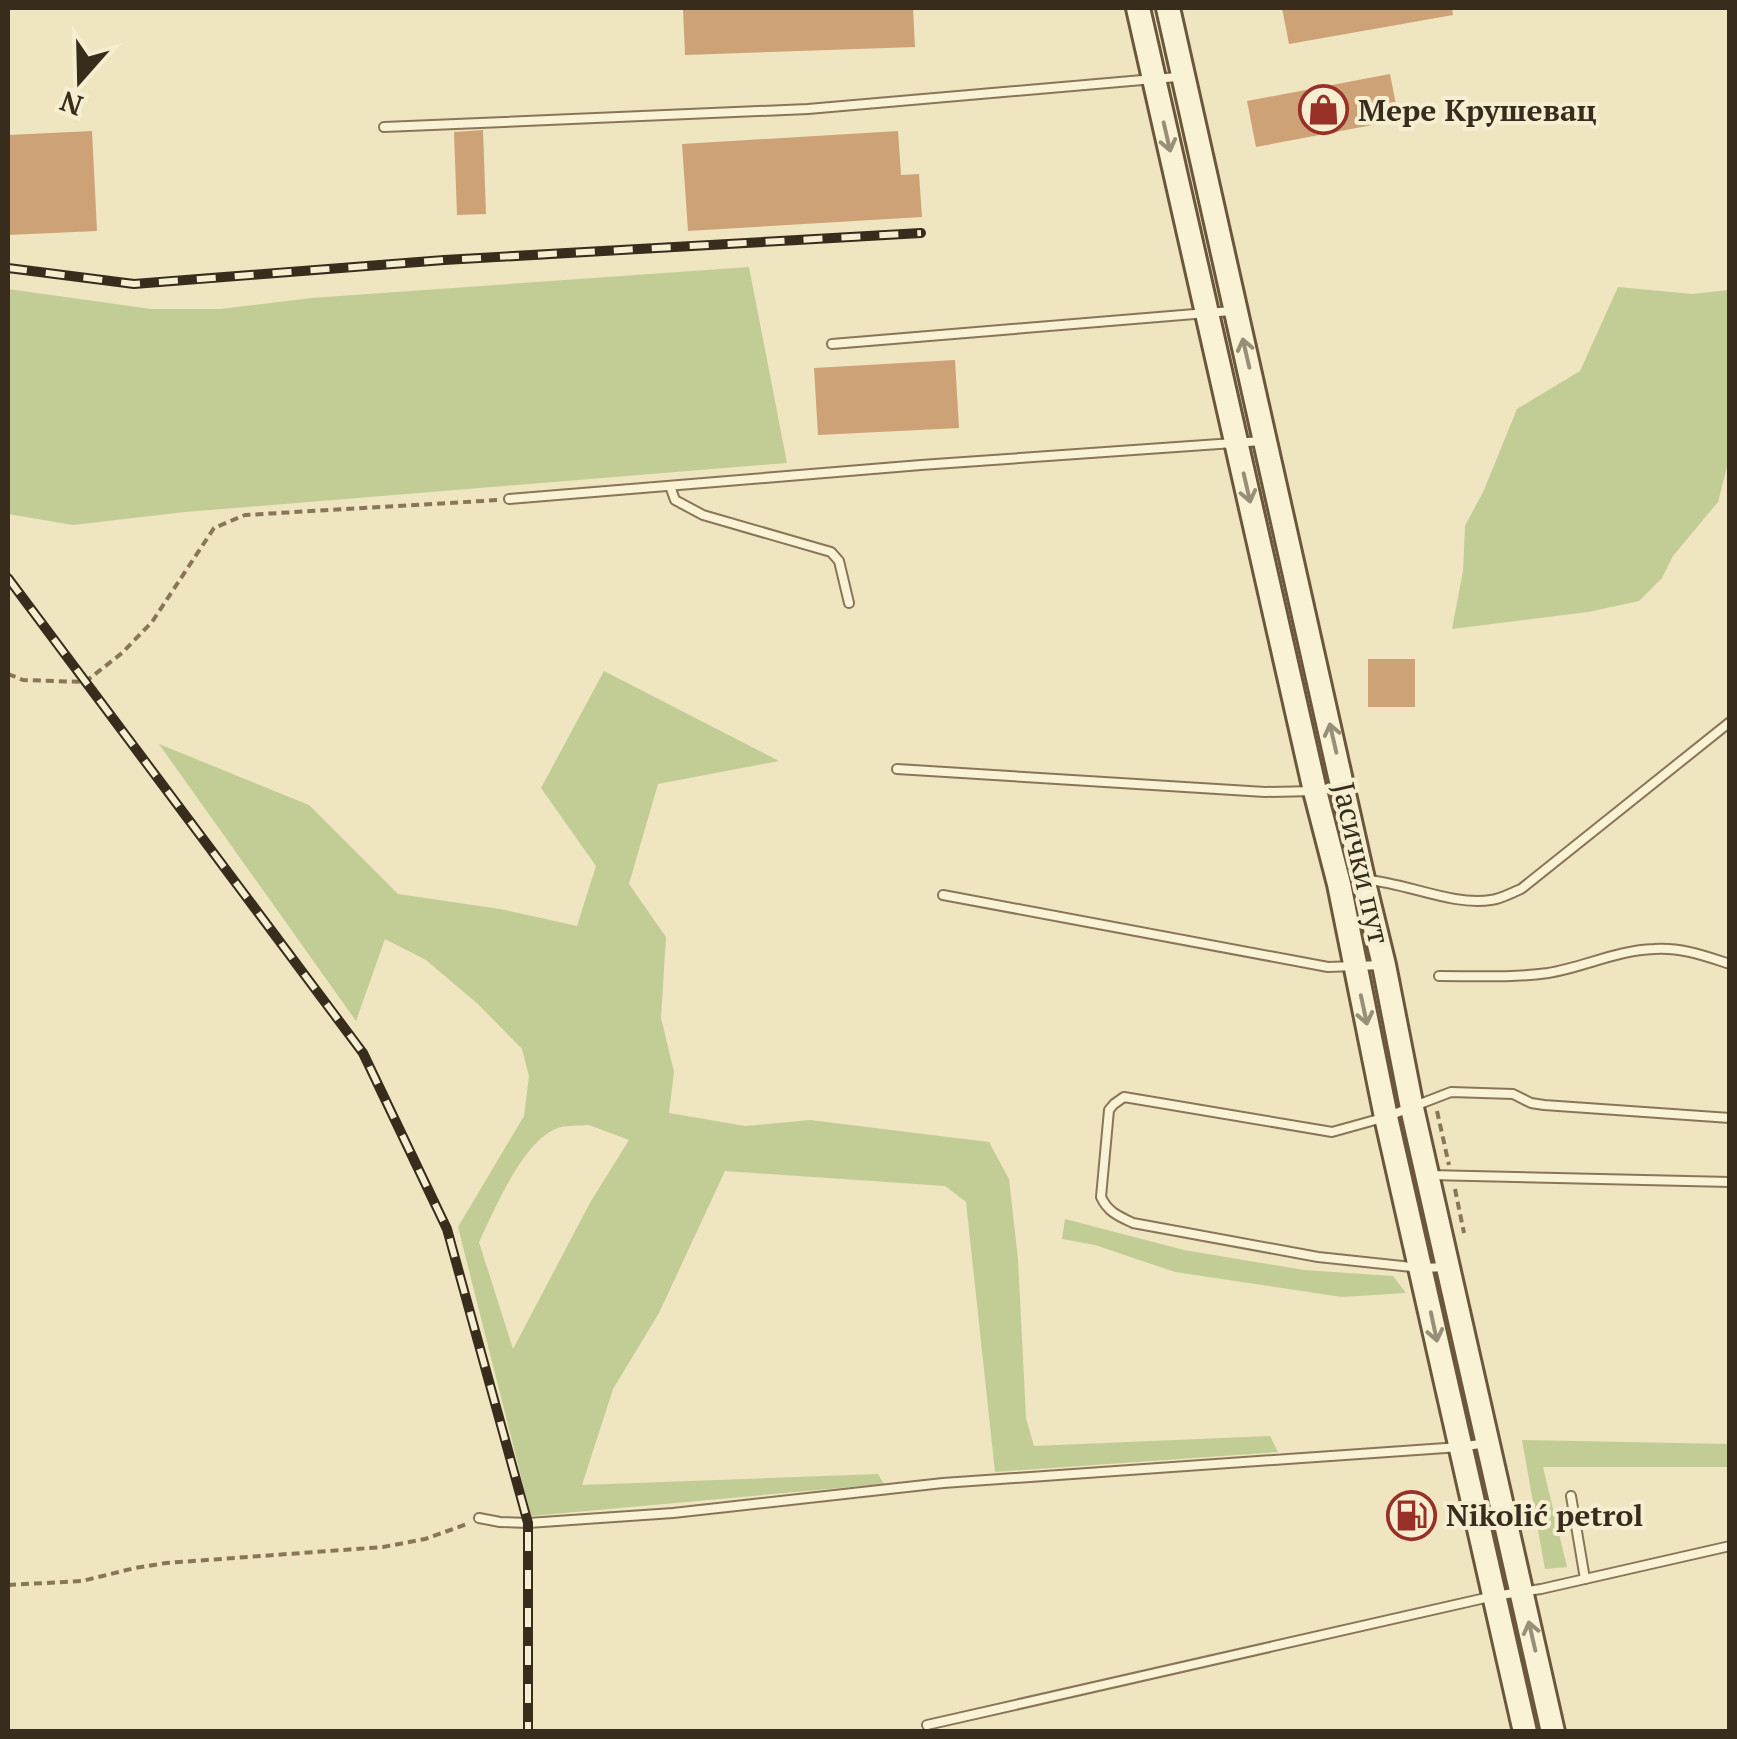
<svg xmlns="http://www.w3.org/2000/svg" width="1737" height="1739" font-family="'PT Serif',serif">
<rect width="100%" height="100%" fill="#efe5c1"/>
<!-- green -->
<g fill="#c2cd95" fill-rule="evenodd">
<path d="M749 267 787 463 185 512 73 525 8 514V289L151 309H220L311 298Z"/>
<path d="M1618 287 1692 294 1729 290V459L1718 502 1673 556 1662 578 1639 601 1588 612 1452 629 1463 571 1465 526 1484 490 1517 409 1580 371Z"/>
<path d="M604 671 779 761 658 784 629 884 666 937 661 1018 674 1072 669 1113 745 1126 810 1120 989 1142 1009 1179 1018 1259 1026 1418 1034 1446 1270 1436 1278 1452 995 1472 966 1202 945 1186 725 1171 659 1313 613 1389 582 1485 878 1474 884 1484 531 1516 458 1227 524 1116 529 1076 522 1049 479 1005 426 960 385 939 356 1021 159 744 309 805 398 894 500 909 577 926 596 866 541 788ZM589 1125 629 1140 591 1201 513 1349 479 1242C494 1211 523 1140 558 1128 567 1125 579 1126 589 1125Z"/>
<path d="M1065 1219 1184 1250 1304 1270 1393 1276 1406 1293 1342 1297 1175 1272 1095 1245 1062 1239Z"/>
<path d="M1522 1440 1729 1444V1467H1543L1567 1567 1545 1569Z"/>
</g>
<!-- building -->
<g fill="#cea277">
<path d="M683 8H913L915 47 685 55Z"/>
<path d="M1282 8H1452L1453 15 1289 44Z"/>
<path d="M1390 74 1399 120 1256 147 1247 101Z"/>
<path d="M483 130 486 214 457 215 454 132Z"/>
<path d="M92 131 97 231 8 235V135Z"/>
<path d="M898 131 901 175 919 174 922 217 688 231 682 144Z"/>
<path d="M955 360 959 428 818 435 814 368Z"/>
<rect x="1368" y="659" width="47" height="48"/>
</g>
<g fill="none" stroke-linecap="round" stroke-linejoin="round">
<defs>
<g id="lane">
<path d="M384 127 808 109 1177 77"/>
<path d="M832 344 1231 311"/>
<path d="M670 486 675 500 703 515 831 552 839 561 849 603"/>
<path d="M509 499 921 465 1262 441"/>
<path d="M897 769 1265 792 1315 791 1341 786"/>
<path d="M1367 880C1407 883 1452 906 1491 900 1501 899 1511 893 1521 889L1730 722"/>
<path d="M943 895 1328 967 1382 965"/>
<path d="M1439 976C1475 976 1512 978 1548 973 1584 967 1618 950 1654 949 1681 947 1705 956 1730 964"/>
<path d="M1429 1175 1730 1182"/>
<path d="M1447 1267 1421 1268 1318 1257 1133 1223C1118 1216 1108 1212 1101 1197L1109 1110 1114 1104 1124 1097 1332 1132 1386 1117 1451 1092 1513 1094 1531 1103 1544 1105 1730 1118"/>
<path d="M1571 1496 1585 1579"/>
<path d="M479 1518 500 1522 528 1523 673 1513 943 1483 1460 1447 1486 1443"/>
<path d="M927 1725 1494 1596 1541 1589 1730 1546"/>
</g>
<g id="secondary">
<path d="M1138 8 1315 791 1339 884 1386 1117 1525 1732"/>
<path d="M1168 8 1363 879 1384 965 1412 1108 1553 1732"/>
</g>
</defs>
<!-- lane casing -->
<use href="#lane" stroke="#897658" stroke-width="12"/>
<!-- secondary casing -->
<use href="#secondary" stroke="#6a573c" stroke-width="28"/>
<!-- path -->
<g stroke="#897658" stroke-width="4" stroke-dasharray="8 5" stroke-linecap="butt">
<path d="M8 674 23 680 85 682 122 653 152 622 214 528 245 515 499 500"/>
<path d="M1437 1111 1449 1165"/>
<path d="M1455 1189 1464 1233"/>
<path d="M8 1585 82 1581 135 1568 166 1563 383 1547 425 1539 467 1524"/>
</g>
<!-- lane -->
<use href="#lane" stroke="#f9f2d5" stroke-width="8"/>
<!-- secondary -->
<use href="#secondary" stroke="#f9f2d5" stroke-width="22"/>
<defs>
<g id="rail">
<path d="M8 268 134 284 444 260 921 233"/>
<path d="M8 578 363 1053 447 1229 528 1523V1732"/>
</g>
</defs>
<!-- rail casing -->
<use href="#rail" stroke="#382c1d" stroke-width="10"/>
<!-- rail -->
<use href="#rail" stroke="#f6eed1" stroke-width="6" stroke-dasharray="19" stroke-linecap="butt"/>
</g>
<!-- one-way arrows -->
<defs><path id="oneway-shaft" d="M-6 0H5M1.5-3L5.5 0L1.5 3" fill="none" stroke-width="1.6" stroke-linecap="round" stroke-linejoin="round" transform="scale(2.5)"/></defs>
<g stroke="#988f79">
<use href="#oneway-shaft" transform="translate(1167 137) rotate(77)"/>
<use href="#oneway-shaft" transform="translate(1246 353) rotate(-103)"/>
<use href="#oneway-shaft" transform="translate(1247 488) rotate(77)"/>
<use href="#oneway-shaft" transform="translate(1333 738) rotate(-103)"/>
<use href="#oneway-shaft" transform="translate(1364 1010) rotate(78)"/>
<use href="#oneway-shaft" transform="translate(1434 1327) rotate(78)"/>
<use href="#oneway-shaft" transform="translate(1532 1636) rotate(-103)"/>
</g>
<!-- icons -->
<defs>
<symbol id="shop-ring" viewBox="-11 -11 22 22"><circle r="9.5" fill="#f6eed1" stroke="#993027" stroke-width="1.5"/><path d="M-5-2.5h2.3a2.7 3.5 0 0 1 5.4 0H5L5.5 6h-11ZM-1.5-2.5h3a1.5 2.3 0 0 0-3 0Z" fill="#993027"/></symbol>
<symbol id="fuel-ring" viewBox="-11 -11 22 22"><circle r="9.5" fill="#f6eed1" stroke="#993027" stroke-width="1.5"/><path d="M-5.5-6h7V0h2V4h1.3V-2.5L3-4.5l.8-.8L6-3V5H2.5V1h-1V6h-7ZM-4.2-4.7v3.2H.2V-4.7Z" fill="#993027"/></symbol>
</defs>
<g fill-rule="evenodd">
<use href="#shop-ring" x="1296" y="82" width="55" height="55"/>
<use href="#fuel-ring" x="1384" y="1488" width="55" height="55"/>
</g>
<g text-anchor="middle" dominant-baseline="central" stroke-width="8" stroke-linejoin="round" paint-order="stroke">
<!-- poi labels -->
<g font-size="30" font-weight="bold" fill="#382c1d" stroke="#f6eed1" text-anchor="start">
<text x="1358" y="110">Мере Крушевац</text>
<text x="1446" y="1515">Nikolić petrol</text>
</g>
<!-- street labels -->
<g font-size="30" fill="#382c1d" stroke="#f6eed1">
<text transform="translate(1362 863) rotate(77)">Јасички пут</text>
</g>
</g>
<!-- border -->
<rect width="1737" height="1739" fill="none" stroke="#382c1d" stroke-width="20"/>
<!-- north arrow -->
<g transform="translate(80 80) rotate(200)" stroke="#f6eed1" stroke-width="8" paint-order="stroke">
<path d="M0-8L18 38L0 25L-18 38Z" fill="#382c1d"/>
<text y="-15" font-size="28" font-weight="bold" text-anchor="middle" fill="#382c1d">N</text>
</g>
</svg>
